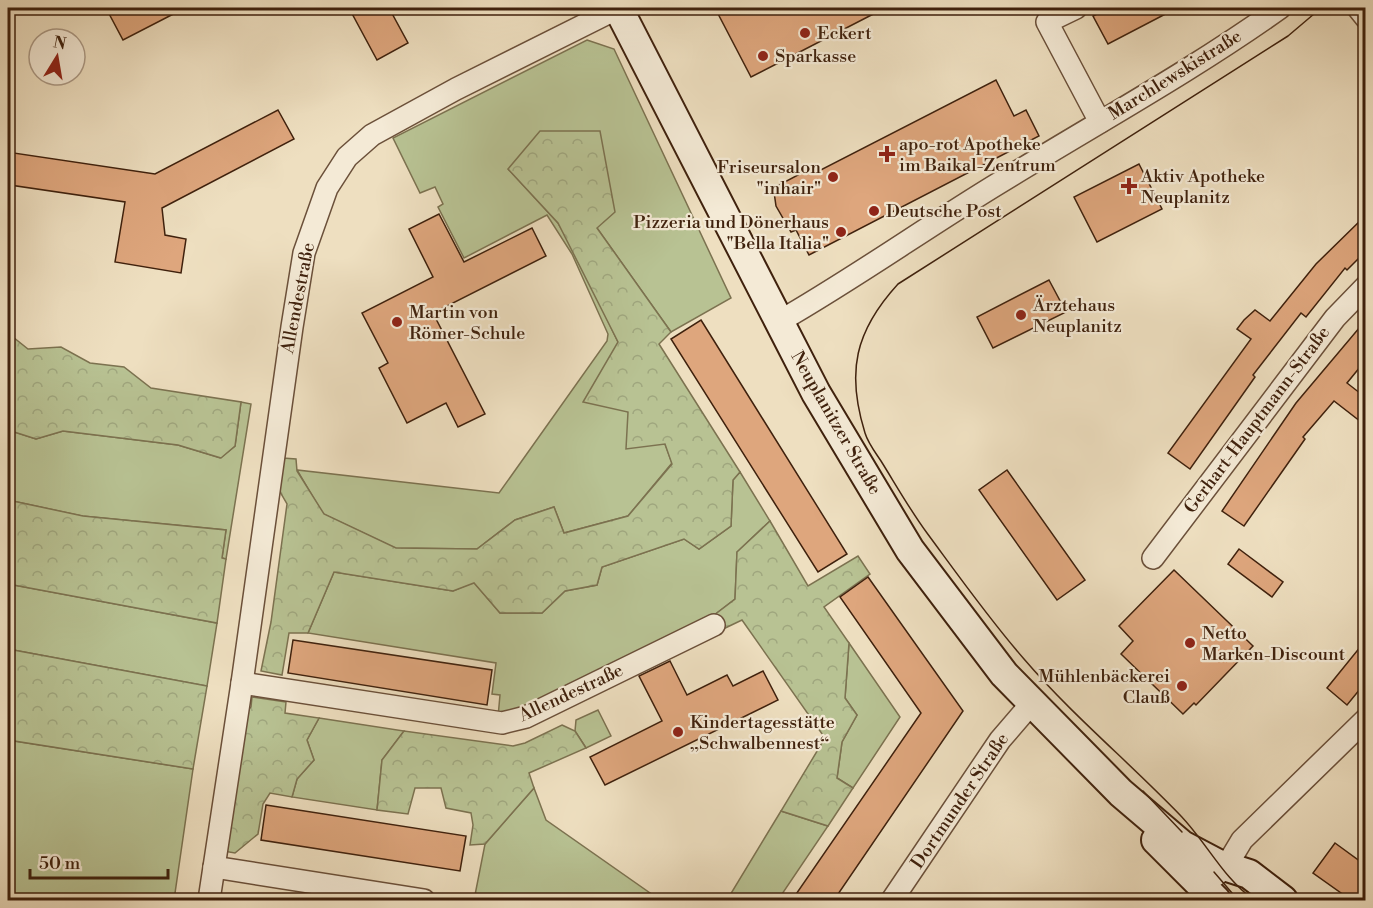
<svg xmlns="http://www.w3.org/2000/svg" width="1373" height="908" font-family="'Libre Bodoni',serif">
<defs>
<pattern id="forest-crowns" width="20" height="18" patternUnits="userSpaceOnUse" patternTransform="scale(1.5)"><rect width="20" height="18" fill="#b8c293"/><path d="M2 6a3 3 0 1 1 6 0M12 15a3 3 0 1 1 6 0" fill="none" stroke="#9fa67e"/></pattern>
</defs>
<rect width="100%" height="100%" fill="#eedfc0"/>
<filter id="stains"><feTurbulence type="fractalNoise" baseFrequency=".00333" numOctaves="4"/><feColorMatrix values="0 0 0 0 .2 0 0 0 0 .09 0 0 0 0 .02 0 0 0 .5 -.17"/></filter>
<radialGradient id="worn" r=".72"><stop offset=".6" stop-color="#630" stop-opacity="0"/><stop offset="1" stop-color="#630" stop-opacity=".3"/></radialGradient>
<!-- grass -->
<g fill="#b8c293" stroke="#7c7250" stroke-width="1.5">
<path d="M587 40 614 49 731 298 671 332 597 228 508 169 558 223 575 252 618 342 628 412 665 444 672 463 628 516 564 533 554 507 515 520 477 549 395 548 323 514 297 470 499 493 607 341 608 334 572 254 547 215 464 258 438 207 443 204 435 187 420 193 393 138Z"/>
<path d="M241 402 251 404 226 559 222 558 226 530 82 516 8 500V430L36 439 63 431 178 445 220 458 235 446Z"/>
<path d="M740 472 770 521 737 552 735 599 709 619 521 712 498 717 500 695 492 694 496 663 308 633 334 572 453 591 474 582 500 613H542L565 591 597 585 602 567 684 539 699 549 731 526 733 480Z"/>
<path d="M8 584 217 623 207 686 8 649Z"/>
<path d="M849 643 900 717 853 788 837 778 842 742 857 715 845 698Z"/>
<path d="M598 710 611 736 586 748 575 731 576 720Z"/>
<path d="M319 718 404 731 382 760 377 810 292 797 297 779 314 760 307 740Z"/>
<path d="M8 740 193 769 174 900H8Z"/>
<path d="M534 788 546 820 660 900H474L485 844Z"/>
<path d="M781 811 828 826 778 900H727Z"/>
</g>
<!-- forest -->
<g fill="url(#forest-crowns)" stroke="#7c7250" stroke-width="1.5">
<path d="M540 131H600L615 212 597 228 671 332 659 344 740 472 733 480 731 526 699 549 684 539 602 567 597 585 565 591 542 613H500L474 583 453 591 334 572 308 633H289L282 675 261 671 271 622 287 504 279 490 283 458 296 459 297 471 324 514 396 548 477 549 515 520 554 507 564 533 628 516 672 464 665 444 626 449 628 412 583 402 618 342 558 223 508 169Z"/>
<path d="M8 333 28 349 61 347 90 363 124 367 151 388 241 402 235 446 221 458 178 445 63 431 36 439 8 430Z"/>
<path d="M8 500 83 516 226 530 222 558 226 559 217 623 8 584Z"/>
<path d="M770 521 808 586 858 556 870 574 824 607 849 643 845 698 857 715 842 742 837 778 853 788 828 826 781 811 825 738 742 620 721 630 709 619 735 599 737 552Z"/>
<path d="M8 649 207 686 193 769 8 740Z"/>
<path d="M252 697 286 702 285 713 319 718 307 740 314 760 297 779 292 797 270 793 263 804 258 834 235 853 223 851 243 715 251 707Z"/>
<path d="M562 725 575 731 586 748 529 773 534 788 485 844 470 845 473 825 471 813 446 808 441 788H415L408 814 377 810 382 760 404 731 513 746 525 743Z"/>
</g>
<!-- building -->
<g fill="#dea67d" stroke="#3f210d" stroke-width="1.5">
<path d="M106 8H185L123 40Z"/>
<path d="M349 8H389L408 43 377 60Z"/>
<path d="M715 8H885L751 77Z"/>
<path d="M1109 8H1177L1108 44 1093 16Z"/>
<path d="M996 80 1014 116 1026 110 1039 136 809 255 796 230 791 232 776 206 774 192 777 186 813 167 815 173Z"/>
<path d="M278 110 294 139 162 208 165 235 186 239 181 273 115 262 125 202 10 185 14 153 155 174Z"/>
<path d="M1139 164 1162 209 1097 242 1074 197Z"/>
<path d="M439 214 464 262 532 228 546 256 433 313 485 414 458 427 446 403 407 423 379 368 388 363 362 313 433 277 409 229Z"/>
<path d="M1365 216V252L1347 270 1345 268 1306 317 1301 313 1253 375 1255 377 1190 469 1168 453 1251 339 1237 329 1244 320 1255 310 1270 321 1316 264Z"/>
<path d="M1049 280 1066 312 993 348 977 317Z"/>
<path d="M701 320 847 554 818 572 671 339Z"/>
<path d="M1365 321V361L1347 383 1365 397V425L1334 401 1303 437 1305 439 1244 526 1222 511 1296 403Z"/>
<path d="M1007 470 1085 580 1057 600 979 490Z"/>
<path d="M1239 549 1283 582 1272 597 1228 564Z"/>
<path d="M1174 570 1253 646 1196 705 1194 703 1183 714 1121 654 1133 641 1119 626Z"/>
<path d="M868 577 963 711 834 900H792L921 713 840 597Z"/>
<path d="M293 640 492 670 487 705 288 673Z"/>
<path d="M1365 641V683L1347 705 1327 688Z"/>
<path d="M670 661 687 695 727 675 733 686 763 671 778 700 605 785 590 757 662 721 639 676Z"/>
<path d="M266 805 466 836 460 871 261 840Z"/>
<path d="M1335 843 1365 865V900H1351L1313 873Z"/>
</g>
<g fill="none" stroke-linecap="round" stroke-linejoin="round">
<defs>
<g id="street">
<path d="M1076 8 1047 22 1100 122"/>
<path d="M1358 8 1366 18"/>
<path d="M780 321C855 278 925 228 999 183 1093 125 1190 72 1280 8"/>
<path d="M1153 558 1335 318 1366 286"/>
<path d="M242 683 502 723 526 717 714 625"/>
<path d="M214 867 424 900"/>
<path d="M1215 876 1227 865 1242 840 1366 719"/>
<path d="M209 900 242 683 292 327 304 253 327 188 347 157 372 135 456 89 618 8"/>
<path d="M892 900 1000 740 1031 704"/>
</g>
<g id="secondary">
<path d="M618 8 816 393 910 550 1004 674 1121 793 1182 845 1218 864 1249 874 1283 900"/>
<path d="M1156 840 1216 900"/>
</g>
</defs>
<!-- street casing -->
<use href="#street" stroke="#6b503a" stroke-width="24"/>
<!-- secondary casing -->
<use href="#secondary" stroke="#3f210d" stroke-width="32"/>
<!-- street -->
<use href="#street" stroke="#f4ead6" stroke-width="21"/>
<!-- secondary -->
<use href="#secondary" stroke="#f4ead6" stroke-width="28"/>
<!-- tram -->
<g stroke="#3f210d" stroke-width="1.5">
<path d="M1143 791 1182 832"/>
<path d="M1214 872 1238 900"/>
<path d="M1254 900C1223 878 1207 843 1180 815 1129 762 1072 715 1024 659 989 619 958 575 927 533 910 510 896 485 881 461 875 452 868 443 865 433 846 372 855 331 898 284L1288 36 1321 8"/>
</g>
</g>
<!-- markers -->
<g fill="#8f2418" stroke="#f4ead6" stroke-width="2">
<circle cx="805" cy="33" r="6"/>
<circle cx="763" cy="56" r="6"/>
<path d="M884 145h6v6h6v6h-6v6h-6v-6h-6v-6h6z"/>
<circle cx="833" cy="177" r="6"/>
<path d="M1126 177h6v6h6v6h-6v6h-6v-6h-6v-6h6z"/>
<circle cx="874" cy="211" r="6"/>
<circle cx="841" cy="232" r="6"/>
<circle cx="1021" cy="315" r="6"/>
<circle cx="397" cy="322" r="6"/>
<circle cx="1190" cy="643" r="6"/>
<circle cx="1182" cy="686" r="6"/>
<circle cx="678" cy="732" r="6"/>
</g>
<g text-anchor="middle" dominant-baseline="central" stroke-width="4.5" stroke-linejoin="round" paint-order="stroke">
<!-- poi labels -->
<g font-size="18" fill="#3f210d" stroke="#f4ead6" text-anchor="start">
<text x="817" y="33">Eckert</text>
<text x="775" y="56">Sparkasse</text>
<text x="899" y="144">apo-rot Apotheke<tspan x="899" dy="21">im Baikal-Zentrum</tspan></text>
<text x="821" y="167" text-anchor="end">Friseursalon<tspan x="821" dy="21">"inhair"</tspan></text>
<text x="1141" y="176">Aktiv Apotheke<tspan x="1141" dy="21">Neuplanitz</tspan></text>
<text x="886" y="211">Deutsche Post</text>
<text x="829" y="222" text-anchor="end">Pizzeria und Dönerhaus<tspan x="829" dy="21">"Bella Italia"</tspan></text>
<text x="1033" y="305">Ärztehaus<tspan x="1033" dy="21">Neuplanitz</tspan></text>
<text x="409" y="312">Martin von<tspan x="409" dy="21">Römer-Schule</tspan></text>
<text x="1202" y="633">Netto<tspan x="1202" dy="21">Marken-Discount</tspan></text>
<text x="1170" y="676" text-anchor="end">Mühlenbäckerei<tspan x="1170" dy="21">Clauß</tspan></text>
<text x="690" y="722">Kindertagesstätte<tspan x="690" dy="21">„Schwalbennest“</tspan></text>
</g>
<!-- street labels -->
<g font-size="18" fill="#3f210d" stroke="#f4ead6">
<text transform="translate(1175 75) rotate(-32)">Marchlewskistraße</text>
<text transform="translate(298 298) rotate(-79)">Allendestraße</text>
<text transform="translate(1257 420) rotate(-53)">Gerhart-Hauptmann-Straße</text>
<text transform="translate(836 423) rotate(60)">Neuplanitzer Straße</text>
<text transform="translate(571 693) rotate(-25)">Allendestraße</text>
<text transform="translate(960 801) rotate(-56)">Dortmunder Straße</text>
</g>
</g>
<!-- margin -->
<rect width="1373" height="908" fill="none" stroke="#eedfc0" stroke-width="30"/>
<rect x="9" y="9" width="1355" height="890" fill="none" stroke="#3f210d" stroke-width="3"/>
<rect x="15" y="15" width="1343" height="878" fill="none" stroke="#3f210d" stroke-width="1.5"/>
<!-- north arrow -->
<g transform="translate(57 57) rotate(11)"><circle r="28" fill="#f4ead6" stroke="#ac9a86" stroke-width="1.5"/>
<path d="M0-4.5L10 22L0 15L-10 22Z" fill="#8f2418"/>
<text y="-9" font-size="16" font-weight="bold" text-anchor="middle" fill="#3f210d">N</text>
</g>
<!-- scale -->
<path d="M30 869v9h138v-9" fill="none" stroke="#3f210d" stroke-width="3"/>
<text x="39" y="869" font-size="18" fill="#3f210d" stroke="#f4ead6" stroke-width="4.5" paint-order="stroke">50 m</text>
<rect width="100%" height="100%" filter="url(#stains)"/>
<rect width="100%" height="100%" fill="url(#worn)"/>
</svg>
